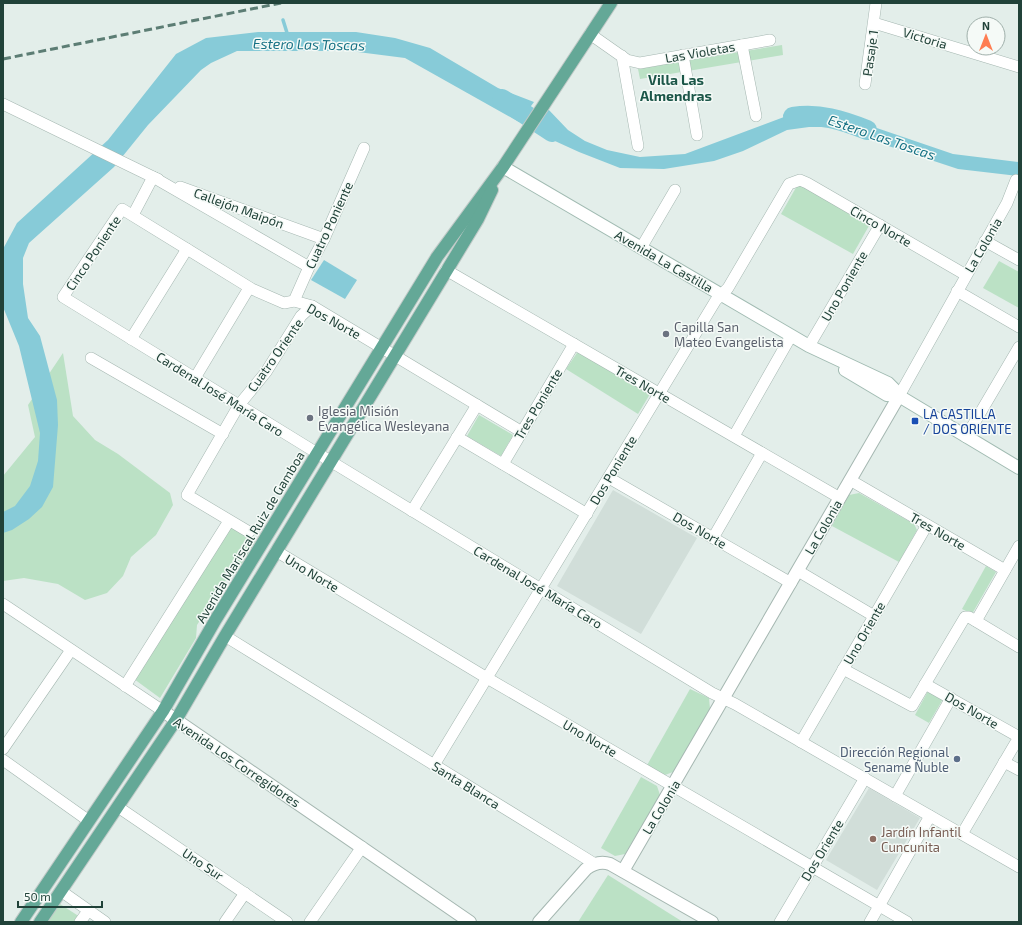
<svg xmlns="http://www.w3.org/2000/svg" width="1022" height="925" font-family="'Exo 2',sans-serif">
<rect width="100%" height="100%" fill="#e3eeea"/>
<!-- built -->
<g fill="#d1ded9">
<path d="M613 490 697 538 641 634 557 586Z"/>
<path d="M869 788 920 818 877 890 826 860Z"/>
</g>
<!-- green -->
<g fill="#bbe1c5">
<path d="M782 45 783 55 640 79 638 69Z"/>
<path d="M798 184 870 224 853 254 781 214Z"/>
<path d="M999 261 1019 272V308L983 288Z"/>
<path d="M579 350 650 394 638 414 566 369Z"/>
<path d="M63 353 73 416 95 440 118 454 170 493 173 505 156 535 131 557 123 576 107 593 85 600 58 584 24 578 3 581V476L35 437 28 405Z"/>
<path d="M479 415 513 435 501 456 467 436Z"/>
<path d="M859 493 914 524 917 530 899 562 832 526 849 495Z"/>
<path d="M231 527 256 541 236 573 225 581 197 625 196 638 160 698 134 679Z"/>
<path d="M986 566 996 572 972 614 962 609Z"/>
<path d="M690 689 709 698 710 709 673 772 665 775 646 767Z"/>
<path d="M928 691 943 699 929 723 915 715Z"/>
<path d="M641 777 657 786 660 795 625 854 615 856 601 848Z"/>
<path d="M608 875 683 922H578Z"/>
<path d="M60 904 80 917 77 922H47Z"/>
</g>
<!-- water -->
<g fill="#87cbd8">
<path d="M258 32H356L395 38 430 48 498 88 534 102 519 122 405 58 350 51H237L211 63 201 70 148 125 114 167 29 243 23 258V284L28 318 40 336 57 400 58 425 53 487 42 507 29 519 12 530 3 533V512L15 506 30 486 38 461 40 433 19 346 3 307V249L17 223 108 140 176 54 206 38Z"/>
<path d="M547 108 568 130 585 141 607 150 640 157 685 154 784 117 809 115 865 124 953 154 1019 162V176L958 169 831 127H809L787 130 743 151 714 161 664 169 620 168 579 152 533 131Z"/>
<path d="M324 260 357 280 345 299 311 280Z"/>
</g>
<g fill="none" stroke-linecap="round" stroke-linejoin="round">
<!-- stream -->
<path stroke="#87cbd8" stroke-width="3.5" d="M283 20 288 36"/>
<!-- river -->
<g stroke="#87cbd8" stroke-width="20">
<path d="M502 99 552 132"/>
<path d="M793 117C819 113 842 120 867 130"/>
</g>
<defs>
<g id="minor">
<path d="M874 23 1019 67"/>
<path d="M590 34 627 60 640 63 770 40"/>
<path d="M742 45 756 116"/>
<path d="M683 55 697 135"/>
<path d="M622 56 638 146"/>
<path d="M865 84 876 3"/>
<path d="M3 104 153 177 309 267"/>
<path d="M180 187 324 239"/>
<path d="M133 215 153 177 158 179"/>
<path d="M985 241 1019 260"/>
<path d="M641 248 675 190"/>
<path d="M446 270 840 498"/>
<path d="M957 291 1019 327"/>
<path d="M294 301 309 267 324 239 364 148"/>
<path d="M131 339 187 249"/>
<path d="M809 346 880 225"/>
<path d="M91 358 223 434"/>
<path d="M195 378 249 288"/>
<path d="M899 396 1007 203 1016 180"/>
<path d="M522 432 312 306 294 301 284 303 252 289 122 209 63 297 317 453 712 693 735 704 1019 867"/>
<path d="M734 436 791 336"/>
<path d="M457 437 587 514"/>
<path d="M966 437 1019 347"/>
<path d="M503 464 574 344"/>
<path d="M609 478 791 583"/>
<path d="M850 480 1005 570"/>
<path d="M412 511 477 405"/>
<path d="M249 532 187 495 239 405 266 372 301 316 312 306"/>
<path d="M713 538 762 453"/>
<path d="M276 551 487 678 907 922"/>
<path d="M798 571 874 616"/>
<path d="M3 604 163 711"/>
<path d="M976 621 1019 546"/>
<path d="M225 636 595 864"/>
<path d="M843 669 912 706 965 617H969L1019 647"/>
<path d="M925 684 1019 737 962 834"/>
<path d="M125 686 229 521"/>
<path d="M801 742 927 525"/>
<path d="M3 749 71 650"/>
<path d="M3 760 89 821"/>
<path d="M1004 762 1019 770"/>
<path d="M434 765 716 300 728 288 789 184 800 180 807 183 966 275"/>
<path d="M895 796 951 698"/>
<path d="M118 807 287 922"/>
<path d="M61 891 105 922"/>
<path d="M80 922 88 911"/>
<path d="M225 922 245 893"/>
<path d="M310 922 362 847"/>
<path d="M780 922 865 778"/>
<path d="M870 922 930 816"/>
</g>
<g id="tertiary">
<path d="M163 711 470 922"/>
<path d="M623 871 899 396"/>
<path d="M539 922 586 869C594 863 601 861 610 864L712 922"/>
</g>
<g id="secondary">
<path d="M503 167 809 346 888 383 894 389 899 396"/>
<path d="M845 370 887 395 899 396 1019 468"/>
</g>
<g id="primary">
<path d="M21 922 163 711 216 619 437 257 503 167 611 3"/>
<path d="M40 922 176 720 225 636 478 219 492 190"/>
</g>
</defs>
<!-- minor casing -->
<use href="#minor" stroke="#a5b7b1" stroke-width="12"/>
<!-- tertiary casing -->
<use href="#tertiary" stroke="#a5b7b1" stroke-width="14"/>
<!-- secondary casing -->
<use href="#secondary" stroke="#a1bbb2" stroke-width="14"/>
<!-- primary casing -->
<use href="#primary" stroke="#c1cac8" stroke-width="14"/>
<!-- minor -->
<use href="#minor" stroke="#fff" stroke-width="11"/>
<!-- tertiary -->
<use href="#tertiary" stroke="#fff" stroke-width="12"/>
<!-- secondary -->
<use href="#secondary" stroke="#fff" stroke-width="12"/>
<!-- primary -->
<use href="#primary" stroke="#64a897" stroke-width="12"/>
<!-- rail -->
<path stroke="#5c7d74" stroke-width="3" stroke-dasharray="8 4" stroke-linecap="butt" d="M3 59 281 3"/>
</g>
<!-- markers -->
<g fill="#6b7280" stroke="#f5faf7" stroke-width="1.5">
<circle cx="666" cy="334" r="4"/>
<circle cx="310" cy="418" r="4"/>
</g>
<rect fill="#1a4fb4" stroke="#f5faf7" stroke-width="1.5" x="911" y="417" width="8" height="8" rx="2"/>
<circle fill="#5c6f8a" stroke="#f5faf7" stroke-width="1.5" cx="957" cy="759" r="4"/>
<circle fill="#8d6e63" stroke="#f5faf7" stroke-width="1.5" cx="873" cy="839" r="4"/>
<g text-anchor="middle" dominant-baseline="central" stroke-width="3" stroke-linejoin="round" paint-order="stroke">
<!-- street labels -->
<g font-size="13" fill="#214239" stroke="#f5faf7">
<text transform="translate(925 38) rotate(17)">Victoria</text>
<text transform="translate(700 52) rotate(-10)">Las Violetas</text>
<text transform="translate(870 53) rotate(-82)">Pasaje 1</text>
<text transform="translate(239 208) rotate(20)">Callejón Maipón</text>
<text transform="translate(329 225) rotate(-65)">Cuatro Poniente</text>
<text transform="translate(881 226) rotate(30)">Cinco Norte</text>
<text transform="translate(983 245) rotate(-60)">La Colonia</text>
<text transform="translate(93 253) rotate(-56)">Cinco Poniente</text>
<text transform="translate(664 261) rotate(30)">Avenida La Castilla</text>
<text transform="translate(844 286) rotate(-60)">Uno Poniente</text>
<text transform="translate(334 321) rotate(29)">Dos Norte</text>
<text transform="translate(275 355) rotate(-55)">Cuatro Oriente</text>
<text transform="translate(643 384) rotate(30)">Tres Norte</text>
<text transform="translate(220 394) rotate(32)">Cardenal José María Caro</text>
<text transform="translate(538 404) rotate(-59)">Tres Poniente</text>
<text transform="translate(613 470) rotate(-59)">Dos Poniente</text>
<text transform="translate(823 527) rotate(-60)">La Colonia</text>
<text transform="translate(700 530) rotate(30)">Dos Norte</text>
<text transform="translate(938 531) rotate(30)">Tres Norte</text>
<text transform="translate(250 537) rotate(-59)">Avenida Mariscal Ruiz de Gamboa</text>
<text transform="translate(312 573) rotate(31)">Uno Norte</text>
<text transform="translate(538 587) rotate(31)">Cardenal José María Caro</text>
<text transform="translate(864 633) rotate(-60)">Uno Oriente</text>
<text transform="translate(972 710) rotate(30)">Dos Norte</text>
<text transform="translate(590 738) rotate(30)">Uno Norte</text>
<text transform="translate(237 762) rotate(34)">Avenida Los Corregidores</text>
<text transform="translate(466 785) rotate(32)">Santa Blanca</text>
<text transform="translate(661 807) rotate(-59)">La Colonia</text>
<text transform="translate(822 850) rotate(-59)">Dos Oriente</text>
<text transform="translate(203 864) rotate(34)">Uno Sur</text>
</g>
<!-- worship labels -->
<g font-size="13" fill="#5b616d" stroke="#f5faf7" text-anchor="start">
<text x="674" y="327">Capilla San<tspan x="674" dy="15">Mateo Evangelista</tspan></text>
<text x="318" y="411">Iglesia Misión<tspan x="318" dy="15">Evangélica Wesleyana</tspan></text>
</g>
<!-- transit labels -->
<g font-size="13" fill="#164399" stroke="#f5faf7" text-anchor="start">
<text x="923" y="414">LA CASTILLA<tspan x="923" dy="15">/ DOS ORIENTE</tspan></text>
</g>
<!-- service labels -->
<g font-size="13" fill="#4e5e75" stroke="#f5faf7" text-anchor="end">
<text x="949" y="752">Dirección Regional<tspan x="949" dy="15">Sename Ñuble</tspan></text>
</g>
<!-- education labels -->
<g font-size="13" fill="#785e54" stroke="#f5faf7" text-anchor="start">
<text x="881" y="832">Jardín Infantil<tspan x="881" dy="15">Cuncunita</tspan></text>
</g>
<!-- water labels -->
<g font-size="14" font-style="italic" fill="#157184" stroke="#f5faf7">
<text transform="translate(309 44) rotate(1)">Estero Las Toscas</text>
<text transform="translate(882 137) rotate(19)">Estero Las Toscas</text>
</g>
<!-- neighbourhood labels -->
<g font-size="14" font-weight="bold" fill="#1b5648" stroke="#f5faf7">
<text x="676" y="79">Villa Las<tspan x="676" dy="16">Almendras</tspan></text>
</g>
</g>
<!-- border -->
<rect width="1022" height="925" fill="none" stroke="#214239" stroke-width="8"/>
<!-- north arrow -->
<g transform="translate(986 36)"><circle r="19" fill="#f5faf7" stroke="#a0b0ab"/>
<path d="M0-3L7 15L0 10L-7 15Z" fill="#fe7d52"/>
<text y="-6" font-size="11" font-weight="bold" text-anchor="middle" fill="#214239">N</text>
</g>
<!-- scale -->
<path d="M18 901v6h84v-6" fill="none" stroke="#214239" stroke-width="2"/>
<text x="24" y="901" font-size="12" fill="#214239" stroke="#f5faf7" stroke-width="3" paint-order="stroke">50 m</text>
</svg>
